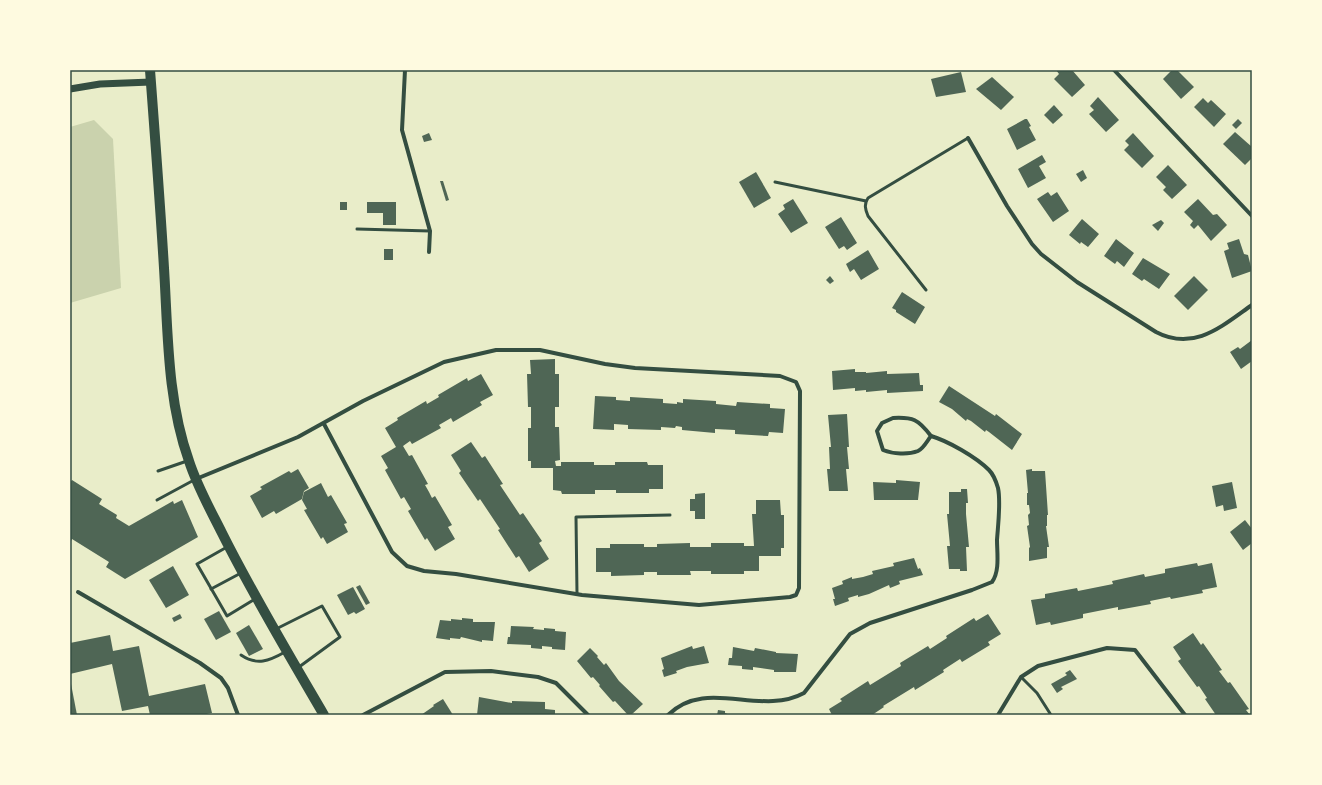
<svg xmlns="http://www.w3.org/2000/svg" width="1322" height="785" font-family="'Space Grotesk',sans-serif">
<rect width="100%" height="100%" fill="#e9edc9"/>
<!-- green -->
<path fill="#cad2ad" d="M94 120 113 139 121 288 70 303V127Z"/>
<!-- building -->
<g fill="#4f6655">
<path d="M1056 70H1072L1085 85 1072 97 1054 79 1059 74Z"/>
<path d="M1172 70H1177L1194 87 1181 99 1163 79Z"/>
<path d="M961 72 966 92 936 97 931 79Z"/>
<path d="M992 77 1014 97 1001 110 976 89Z"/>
<path d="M1098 97 1119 120 1106 132 1089 114 1094 110 1090 106Z"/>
<path d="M1203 98 1208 103 1211 100 1226 114 1214 127 1194 107Z"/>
<path d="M1054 105 1063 115 1053 124 1044 115Z"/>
<path d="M1025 119H1027L1031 126 1029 127 1036 140 1017 150 1007 129Z"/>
<path d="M1238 119 1242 123 1236 129 1232 125Z"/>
<path d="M1235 132 1252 147V158L1245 165 1223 144Z"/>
<path d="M429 133 432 140 424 142 422 136Z"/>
<path d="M1133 133 1154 156 1142 168 1124 150 1129 145 1125 141Z"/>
<path d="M1042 155 1046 162 1039 166 1046 178 1028 188 1018 169Z"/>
<path d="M1168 165 1187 185 1172 199 1163 190 1166 187 1156 177Z"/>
<path d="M1083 170 1087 178 1081 182 1076 174Z"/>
<path d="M756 172 771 198 754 208 739 182Z"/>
<path d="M440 181H443L449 200 446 201Z"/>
<path d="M1048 192 1051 196 1057 192 1069 211 1053 222 1037 199Z"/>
<path d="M793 199 808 223 791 233 778 214 785 209 783 205Z"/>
<path d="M1198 199 1213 215 1217 214 1227 225 1211 241 1198 225 1194 229 1190 225 1193 221 1184 212Z"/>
<rect x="340" y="202" width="7" height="8"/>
<path d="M367 202H396V225H383V213H367Z"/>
<path d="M841 217 857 243 847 250 844 246 839 249 825 227Z"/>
<path d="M1082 219 1099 234 1088 247 1081 242 1080 244 1069 235Z"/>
<path d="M1161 220 1164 223 1158 231 1152 225Z"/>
<path d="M1116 239 1134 253 1124 267 1117 261 1115 264 1104 256Z"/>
<path d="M1239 239 1244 254 1248 255 1252 271 1232 278 1224 251 1229 249 1227 243Z"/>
<rect x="384" y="249" width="9" height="11"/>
<path d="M868 250 879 269 861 280 854 269 850 272 846 264Z"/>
<path d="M1143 258 1170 274 1159 289 1144 279 1142 281 1132 274Z"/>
<path d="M830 276 834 281 830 284 826 280Z"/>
<path d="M1194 276 1208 290 1188 310 1174 296Z"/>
<path d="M902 292 925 307 915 324 896 312V310L892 308Z"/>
<path d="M1252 340V361L1241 369 1230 352 1238 347 1240 349Z"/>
<path d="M555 359V374H559V407H555V427H559L560 460 555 461 556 466H561V462H594V465H615V462H647L648 465H663V489H649V493H616V490H595V494H562L561 491 553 490V468H531V461H528V428H531V407H528L527 374H531L530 360Z"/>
<path d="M855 369V372H866V373L887 371V374L919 373 920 385H923V391L887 393V390L866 392V390L855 391V388L833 390 832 371Z"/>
<path d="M481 374 493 395 480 402 482 405 453 422 451 418 439 425 441 428 412 444 410 441 403 446 409 456 412 455 428 484 425 485 429 492 432 498 435 496 452 525 448 527 455 539 435 551 427 538 425 540 408 511 411 509 404 497 401 499 385 470 388 468 381 456 396 447 385 428 398 420 397 418 426 401 427 404 439 397 438 395 467 378 468 381Z"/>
<path d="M949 386 995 416 996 414 1022 434 1012 450 989 432 986 430 985 432 971 421 967 419 966 421 952 409 939 402Z"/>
<path d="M595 396 616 397V400L630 401V397L663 399V403L677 404V402L683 403V399L716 401V404L736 406 737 402 770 404V408L785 409 783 433 769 432 768 436 735 434V430L715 429V433L682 430V427L676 426 675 428 661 427V430L628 429V425L614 424V430L593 429Z"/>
<path d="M847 414 849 447H847L849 469H846L848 491H829L827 469H830L829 447H831L828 415Z"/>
<path d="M471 442 482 458 485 456 503 484 500 485 520 515 523 513 542 541 539 543 549 559 529 572 519 556 516 558 498 530 500 529 480 499 478 501 459 473 461 471 451 455Z"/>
<path d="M298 469 309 488 304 491 302 499 276 514 274 511 262 518 250 496 262 489 260 487 289 471 291 473Z"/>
<path d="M1032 469V471H1045L1048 515H1047V526H1046L1049 547H1047V558L1029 561V548L1030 547 1027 526 1029 525 1028 515 1030 513 1029 505H1027V493H1028L1026 470Z"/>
<path d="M72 480 102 499 99 504 117 515 116 518 129 526 173 501 174 504 182 500 198 537 125 579 106 567 109 562 72 539 70 543V483Z"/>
<path d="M896 480 920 482 918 500H874L873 482 896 483Z"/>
<path d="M1232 482 1237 508 1224 511 1223 505 1216 507 1212 486Z"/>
<path d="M321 483 328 497 331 495 346 521 347 523 344 524 348 532 327 544 323 537 321 539 304 510 307 509 302 500 304 492Z"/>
<path d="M961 489H967L968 503H966V514L969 547H966L967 571H960V569H949L947 546H950L947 514H949V492H961Z"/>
<path d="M705 493V519H695V511H690V499H695V494Z"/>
<path d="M756 500H780L781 515H784V548H781V556H759V571H744V574H711V571H690L691 575H657V572H644V575L611 576V572H596V548H610V544H644V547H657V544L690 543V547H711V543H744V546H754L752 514H756Z"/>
<path d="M1245 520 1252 529V543L1243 550 1230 532Z"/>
<path d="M914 558 918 569 920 568 923 575 899 581 900 584 890 588 889 585 869 594 858 597V595L848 598 849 601 835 606 833 599H835L832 588 843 584 842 581 852 577V579L863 577 873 574 872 571 894 566 893 563Z"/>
<path d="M1197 563 1198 566 1212 563 1217 587 1202 590 1203 593 1171 599 1170 597 1150 601 1151 604 1118 610V607L1083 614V618L1051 625 1050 622 1036 625 1031 600 1045 598V594L1077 588 1078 591 1113 584 1112 581 1144 574 1145 577 1165 573V569Z"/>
<path d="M173 566 189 595 166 608 149 580Z"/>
<path d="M360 585 370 603 366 605 356 587Z"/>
<path d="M353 587 365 609 356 614 354 612 348 615 337 595Z"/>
<path d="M219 611 231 632 216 640 204 619Z"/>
<path d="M180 614 182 618 174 622 172 618Z"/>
<path d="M988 614 1001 634 988 642 990 645 962 662 960 659 943 670 944 672 915 690 914 687 883 706 884 707 872 715H832L829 709 842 701 840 699 868 681 870 685 901 666 900 663 928 646 930 649 947 638 946 636 974 618 976 621Z"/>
<path d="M462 618 473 619V622H495L493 641 482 640V642L461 637 460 639 450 638V640L436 638 440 620 451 621V619L462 620Z"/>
<path d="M249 625 263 649 249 656 236 633Z"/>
<path d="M511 626 534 627 533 629 544 630V628L555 629V631L566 632 565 650 552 649V647L542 646V649L531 648V645L507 644 508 637H510Z"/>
<path d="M1193 633 1201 645 1203 643 1222 670 1219 671 1228 683 1230 682 1249 709 1246 710 1250 715H1216L1205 699 1207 698 1199 686 1197 687 1178 661 1181 659 1173 647Z"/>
<path d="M110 635 113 651 139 646 149 696 205 684 212 713 201 715H150L148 706 122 711 112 664 70 674V643Z"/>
<path d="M692 646 693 649 704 646 709 663 687 667 676 671 677 673 664 677 662 670 664 669 661 658Z"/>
<path d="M733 647 754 651 755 648 776 652V653L798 654 796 672H774V670L753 667V670L742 669V666L728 665 729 658H732Z"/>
<path d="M590 648 598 656 597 657 604 665 606 663 619 681 643 704 631 715H628L615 701 613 702 599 686 600 685 593 677 591 678 577 661Z"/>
<path d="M1070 670 1077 679 1061 687 1063 689 1057 693 1051 684 1067 675 1065 673Z"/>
<path d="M71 684 77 715H70Z"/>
<path d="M479 697 512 703V701L545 702V709L555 710V715H477Z"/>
<path d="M443 699 453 715H421L434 706 433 705Z"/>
<path d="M718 710 725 711V713L730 715H717Z"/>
</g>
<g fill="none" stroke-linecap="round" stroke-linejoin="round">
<!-- service -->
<g stroke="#344e41" stroke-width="3">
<path d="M775 182 866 201"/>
<path d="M357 229 430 231"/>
<path d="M926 290 868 216C865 209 864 204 868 198L968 138"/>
<path d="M158 471 187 461"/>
<path d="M157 500 194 480"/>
<path d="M227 547 197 564 227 616 255 599"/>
<path d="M211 589 241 573"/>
<path d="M577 594 576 517 670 515"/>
<path d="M276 629 322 606 340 637 299 667"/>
<path d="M241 655C257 666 269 661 285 652"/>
<path d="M1021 677 1037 693 1051 715"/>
</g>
<!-- minor -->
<g stroke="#344e41" stroke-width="4">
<path d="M405 70 402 130 430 231 429 252"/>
<path d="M1114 70 1252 216"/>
<path d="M968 138 1007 206 1032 244 1041 254 1077 282 1156 332C1194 352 1222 326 1252 305"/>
<path d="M893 418C913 417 918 419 931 436 927 441 924 448 918 451 908 455 893 454 883 450L877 431 882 423Z"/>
<path d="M196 479 298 437 363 401 444 362 496 350H540L605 364 635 368 780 376 796 382 800 391 799 588 796 595 790 597 699 605 582 595 456 574 424 571 407 566 392 552 324 424"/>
<path d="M78 592 200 663 221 678 228 688 238 715"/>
<path d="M363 715 445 672 491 671 538 677 556 683 588 715"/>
<path d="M668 715C706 677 760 717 804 693L850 634 870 623 972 590 992 582C1000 571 997 553 997 540 998 525 1001 502 998 488 996 481 994 475 989 470 976 457 948 441 931 436"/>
<path d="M998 715 1021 677 1038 666 1107 648 1135 650 1185 715"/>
</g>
<!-- tertiary -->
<path stroke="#344e41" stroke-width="7" d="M70 89 100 84 151 82"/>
<!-- primary -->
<path stroke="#344e41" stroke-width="10" d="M150 70C155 136 160 202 164 268 168 332 167 400 189 461 197 486 210 509 222 533 253 595 289 655 324 715"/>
</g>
<!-- border -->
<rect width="1322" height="785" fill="none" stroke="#fefae0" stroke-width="142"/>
<rect x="71" y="71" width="1180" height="643" fill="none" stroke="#344e41" stroke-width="1.5"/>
</svg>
